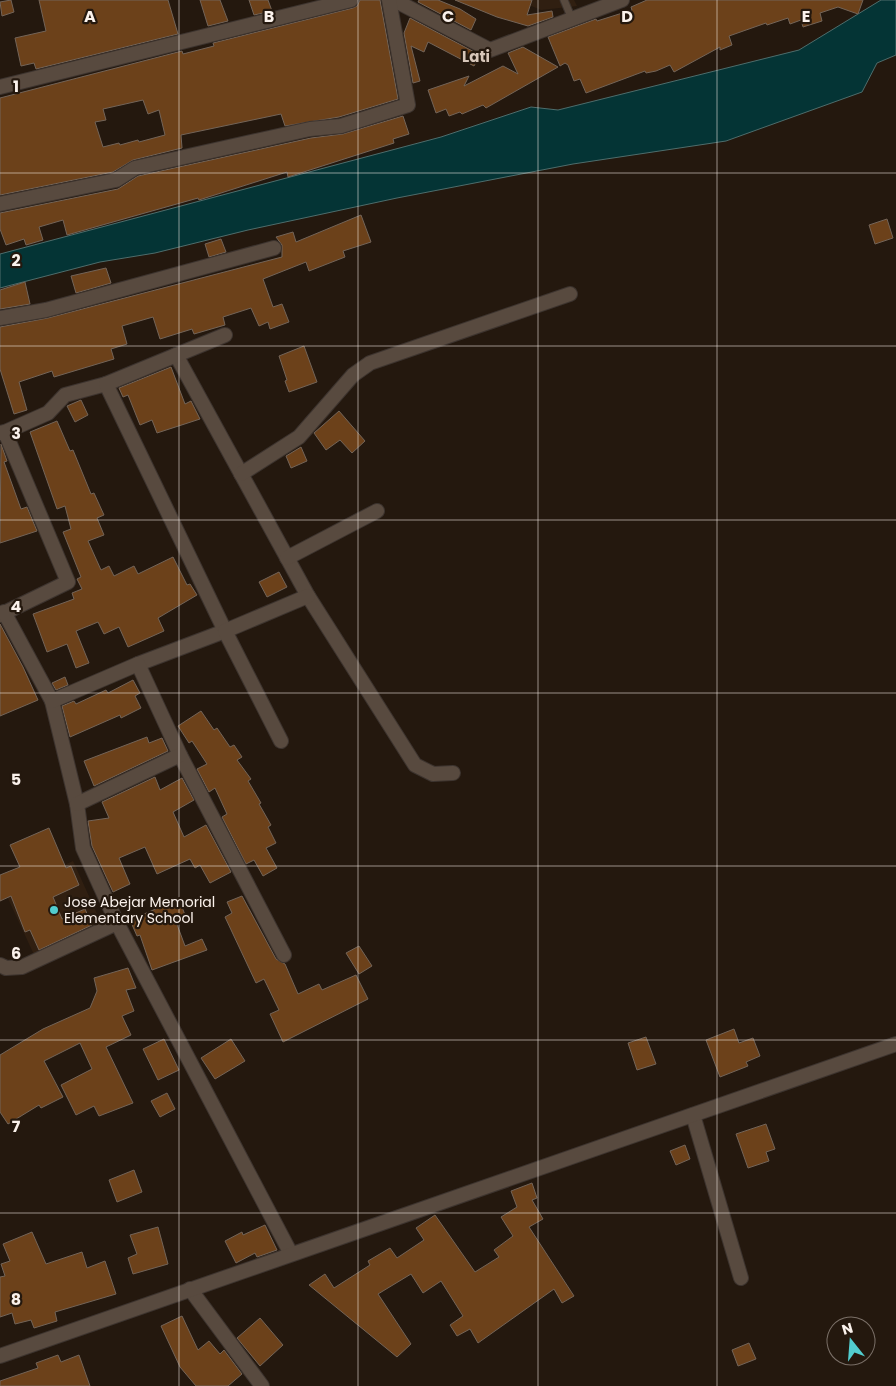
<svg xmlns="http://www.w3.org/2000/svg" width="896" height="1386" font-family="Poppins,sans-serif">
<rect width="100%" height="100%" fill="#24180e"/>
<!-- built -->
<g fill="#301f11">
<path d="M517 0H574L577 6 541 10Z"/>
<path d="M73 861 103 927 36 959 5 892Z"/>
</g>
<!-- water -->
<path fill="#043435" stroke="#4e6d6c" d="M881 0H896V55L877 63 862 92 726 141 573 164 397 198 248 230 155 253 100 262 0 288V254L441 137 531 107 558 110 799 50Z"/>
<!-- building -->
<g fill="#6c411a" stroke="#736458" fill-rule="evenodd">
<path d="M11 0 14 12 2 16 0 2Z"/>
<path d="M39 0H168L178 34 36 69 34 63 21 66 15 38 46 31Z"/>
<path d="M200 0H220L228 21 208 26Z"/>
<path d="M249 0H268L272 11 254 15Z"/>
<path d="M360 0H380L398 99 339 117 285 126 281 114 181 135 182 148 133 160 113 172 0 195V98L182 51 183 54 214 46 213 43 353 8 357 6ZM143 100 148 114 159 110 165 135 139 142 138 140 120 145 119 143 103 147 95 122 106 120 103 109Z"/>
<path d="M419 0H438L460 9 476 19 471 30 418 2Z"/>
<path d="M455 0H532L527 15 552 11 553 17 528 26 497 17Z"/>
<path d="M647 0H863L858 14 838 7 820 13 822 21 803 27 801 20 790 24 788 18 767 25 766 23 729 36 732 45 720 50V47L674 72 670 65 656 71 646 73 645 71 586 93 580 79 574 81 568 65 565 63 560 66 548 37 596 19 597 21 632 10 631 7Z"/>
<path d="M410 18 480 55 474 66 428 42 424 52 411 46 420 81 413 83 404 33Z"/>
<path d="M523 47 558 67 486 108 483 105 462 114 460 112 449 116 446 109 436 113 428 90 469 76 464 86 503 66 518 74 508 53Z"/>
<path d="M403 116 409 134 393 139 394 143 288 177 287 172 199 200 198 198 67 235 63 220 39 227 43 240 26 245 24 239 6 245 0 229V213L118 189 138 176 311 138 343 134Z"/>
<path d="M361 215 371 242 343 251 345 257 309 271 306 262 263 279 273 307 282 304 289 322 270 329 268 322 259 326 251 308 223 317 225 325 194 334 192 329 160 339 153 317 122 326 127 344 111 349 114 359 54 377 52 371 19 382 27 410 14 414 0 369V327L48 318 282 257V245L276 237 293 232 296 242Z"/>
<path d="M887 219 893 238 875 244 869 225Z"/>
<path d="M221 239 226 252 209 257 205 244Z"/>
<path d="M106 268 111 283 76 293 71 276Z"/>
<path d="M25 282 30 304 0 309V290Z"/>
<path d="M304 346 317 382 289 392 285 381 287 380 279 356Z"/>
<path d="M171 367 185 404 191 401 200 419 157 433 152 420 140 425 128 395 123 397 119 388Z"/>
<path d="M81 400 88 415 75 422 67 406Z"/>
<path d="M339 411 365 441 352 453 340 440 326 450 314 433Z"/>
<path d="M57 421 70 451 73 450 91 494 94 493 104 515 97 518 104 535 88 541 101 570 109 566 114 576 134 566 138 574 173 557 187 585 190 584 197 595 158 618 164 631 128 647 119 627 104 634 98 622 76 631 89 663 76 668 67 644 47 652 33 614 74 599 72 593 82 589 77 579 81 577 63 532 71 529 65 506 57 509 30 432Z"/>
<path d="M1 444 7 461 4 462 21 509 27 507 37 531 0 543Z"/>
<path d="M301 447 307 461 291 468 286 456Z"/>
<path d="M279 572 287 587 267 597 259 582Z"/>
<path d="M0 624 23 667 38 700 0 716Z"/>
<path d="M65 677 68 685 56 690 52 683Z"/>
<path d="M133 680 140 693 135 696 141 708 121 718 120 715 70 737 62 706 74 701 76 704 106 690 108 693Z"/>
<path d="M201 711 214 730 217 728 230 747 234 745 242 757 237 760 251 779 248 781 261 803 259 804 271 825 268 827 276 843 266 848 277 868 263 876 254 860 246 864 222 817 227 814 215 788 209 792 197 769 207 764 192 741 189 743 178 726Z"/>
<path d="M147 737 149 743 162 738 168 751 94 786 84 761Z"/>
<path d="M155 777 160 790 182 778 194 800 173 812 184 837 206 825 231 872 210 883 200 865 195 868 190 859 157 874 145 847 119 858 130 884 113 892 92 846 88 821 109 818 102 802Z"/>
<path d="M49 828 66 868 71 866 79 885 53 897 62 919 85 909 92 925 39 950 30 930 25 932 11 896 0 901V875L20 867 10 845Z"/>
<path d="M242 896 276 959 285 964 298 994 319 984 322 990 356 975 368 999 283 1042 270 1014 279 1010 264 979 256 983 225 917 232 913 227 902Z"/>
<path d="M179 899 185 915 175 919 185 946 202 939 207 950 152 970 140 935 137 936 130 920Z"/>
<path d="M359 946 372 966 359 974 346 953Z"/>
<path d="M128 968 136 988 126 990 134 1011 122 1016 131 1035 106 1047 133 1103 99 1116 94 1106 76 1115 61 1085 92 1069 80 1043 44 1061 63 1097 41 1108 39 1105 8 1124 0 1112V1055L43 1029 90 1008 97 991 94 978Z"/>
<path d="M734 1029 739 1043 753 1038 760 1056 746 1062 748 1066 720 1077 706 1040Z"/>
<path d="M646 1037 656 1064 637 1070 628 1043Z"/>
<path d="M164 1039 179 1070 158 1080 143 1049Z"/>
<path d="M231 1039 245 1061 215 1079 201 1058Z"/>
<path d="M167 1093 175 1109 160 1117 151 1101Z"/>
<path d="M766 1124 775 1149 766 1152 769 1161 748 1168 736 1134Z"/>
<path d="M685 1145 690 1159 676 1165 670 1151Z"/>
<path d="M134 1170 142 1192 117 1202 109 1180Z"/>
<path d="M532 1183 537 1198 532 1200 543 1219 529 1227 574 1296 562 1303 554 1289 478 1343 470 1329 457 1336 450 1325 463 1316 441 1281 423 1293 411 1274 378 1294 411 1344 397 1357 309 1285 325 1274 334 1288 370 1265 368 1261 390 1248 397 1258 424 1240 416 1228 435 1215 475 1272 499 1257 494 1250 513 1236 501 1217 517 1207 511 1191Z"/>
<path d="M265 1225 277 1250 257 1257 255 1253 236 1263 225 1241 242 1232 243 1235Z"/>
<path d="M158 1227 168 1264 133 1274 128 1258 137 1254 130 1235Z"/>
<path d="M32 1232 46 1264 82 1252 87 1268 105 1261 116 1294 55 1312 57 1321 34 1328 31 1320 15 1324 12 1313 0 1317V1277L5 1276 1 1264 10 1261 3 1244Z"/>
<path d="M182 1316 198 1350 209 1341 220 1354 224 1350 242 1374 228 1386H196L180 1367 161 1326Z"/>
<path d="M260 1318 283 1345 260 1366 237 1338Z"/>
<path d="M749 1343 756 1359 738 1366 732 1350Z"/>
<path d="M58 1355 61 1362 79 1355 90 1386H0V1381L38 1368 36 1363Z"/>
</g>
<g fill="none" stroke-linecap="round" stroke-linejoin="round">
<defs>
<path id="service" d="M564 0 572 19"/>
<g id="minor">
<path d="M394 0 490 50 622 0"/>
<path d="M0 87 351 0"/>
<path d="M0 204 116 180 135 168 310 129 341 126 408 105 389 0"/>
<path d="M0 318 46 310 274 248"/>
<path d="M176 355 308 596 415 765 433 774 453 773"/>
<path d="M5 432 48 413 65 395 106 384"/>
<path d="M0 433 5 432 68 582 0 615"/>
<path d="M241 474 299 437 353 375 370 363 570 294"/>
<path d="M287 558 377 511"/>
<path d="M4 612 52 701 77 804 83 848 117 923 291 1254"/>
<path d="M138 664 225 631 106 384 225 335"/>
<path d="M52 701 138 664 180 755 284 955"/>
<path d="M281 741 225 631 308 596"/>
<path d="M77 804 180 755"/>
<path d="M0 965 6 968 22 967 117 923"/>
<path d="M693 1115 741 1278"/>
<path d="M190 1289 262 1386"/>
<path d="M0 1356 896 1044"/>
</g>
</defs>
<!-- service casing -->
<use href="#service" stroke="#3d342f" stroke-width="9"/>
<!-- minor casing -->
<use href="#minor" stroke="#3d342f" stroke-width="16"/>
<!-- service -->
<use href="#service" stroke="#584a3f" stroke-width="7"/>
<!-- minor -->
<use href="#minor" stroke="#584a3f" stroke-width="14"/>
</g>
<!-- grid -->
<path fill="none" stroke="#fbf2ec" stroke-width="1" stroke-opacity="0.55" d="M179 0V1386M358 0V1386M538 0V1386M717 0V1386M0 173H896M0 346H896M0 520H896M0 693H896M0 866H896M0 1040H896M0 1213H896"/>
<!-- markers -->
<circle fill="#52cdcf" stroke="#24180e" stroke-width="2" cx="54" cy="910" r="5"/>
<g text-anchor="middle" dominant-baseline="central" stroke-width="4.5" stroke-linejoin="round" paint-order="stroke">
<!-- poi labels -->
<g font-size="14" fill="#fbf2ec" stroke="#24180e" text-anchor="start">
<text x="64" y="902">Jose Abejar Memorial<tspan x="64" dy="16">Elementary School</tspan></text>
</g>
<!-- neighbourhood labels -->
<g font-size="15" font-weight="bold" fill="#d7c6b9" stroke="#24180e">
<text x="476" y="56">Lati</text>
</g>
</g>
<g font-size="16" text-anchor="middle" font-weight="bold" fill="#fbf2ec" stroke="#24180e" stroke-width="4.5" stroke-linejoin="round" paint-order="stroke">
<text x="90" y="22">A</text>
<text x="269" y="22">B</text>
<text x="448" y="22">C</text>
<text x="627" y="22">D</text>
<text x="806" y="22">E</text>
<text x="16" y="92">1</text>
<text x="16" y="266">2</text>
<text x="16" y="439">3</text>
<text x="16" y="612">4</text>
<text x="16" y="785">5</text>
<text x="16" y="959">6</text>
<text x="16" y="1132">7</text>
<text x="16" y="1305">8</text>
</g>
<!-- north arrow -->
<g transform="translate(851 1341) rotate(343)"><circle r="24" fill="#24180e" stroke="#7a6f67"/>
<path d="M0-4L9 19L0 12L-9 19Z" fill="#52cdcf"/>
<text y="-8" font-size="14" font-weight="bold" text-anchor="middle" fill="#fbf2ec">N</text>
</g>
</svg>
